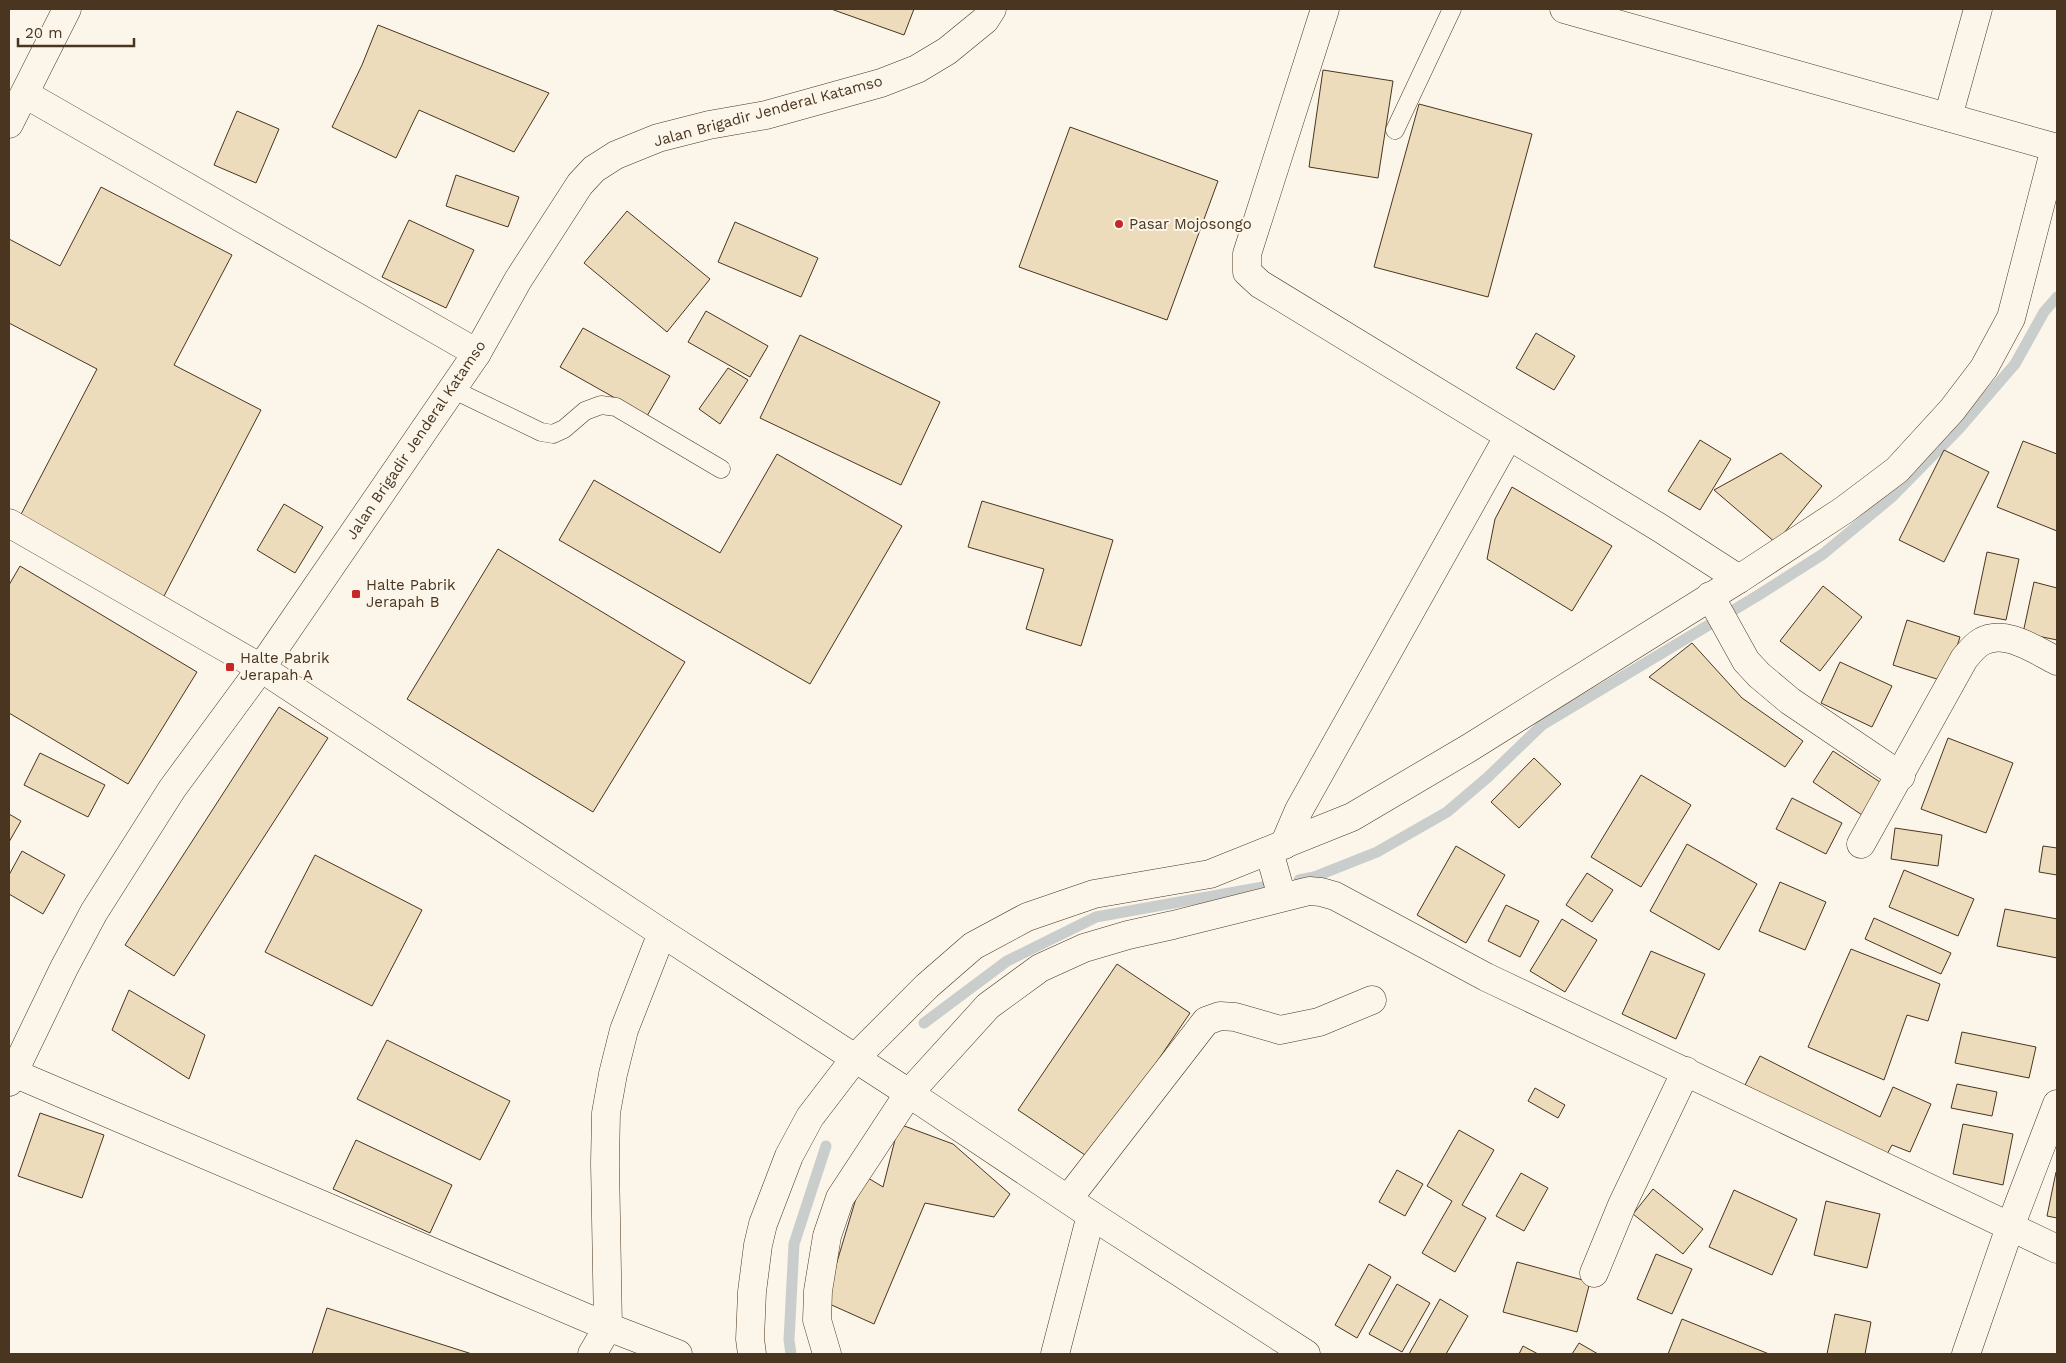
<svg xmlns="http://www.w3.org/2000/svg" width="2066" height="1363" font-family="'Work Sans',sans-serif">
<rect width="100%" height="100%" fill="#fbf6e9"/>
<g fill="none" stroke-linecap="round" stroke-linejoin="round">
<!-- stream -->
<g stroke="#c9cecd" stroke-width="11">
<path d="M1299 880 1314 877 1377 852 1447 812 1488 777 1542 725 1757 596 1823 554 1892 497 1959 429 2015 364 2044 312 2057 297"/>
<path d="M924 1023 1007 961 1096 917 1279 884"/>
<path d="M791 1354 789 1340 794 1244 826 1146"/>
</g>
</g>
<!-- building -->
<g fill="#ecdcbc" stroke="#4a3520">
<path d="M831 9H914L904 35Z"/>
<path d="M378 25 549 93 514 152 419 110 396 158 332 127 362 65Z"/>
<path d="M1323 70 1393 81 1378 178 1309 167Z"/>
<path d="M1419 104 1532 134 1488 297 1374 267Z"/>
<path d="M237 111 279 129 256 183 214 165Z"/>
<path d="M1070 127 1218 181 1167 320 1019 267Z"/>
<path d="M456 175 519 197 508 227 446 206Z"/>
<path d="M101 187 232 255 174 365 261 410 163 598 17 522 97 369 9 323V239L60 266Z"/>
<path d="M627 211 710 279 667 332 584 263Z"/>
<path d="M409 220 474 250 446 308 382 277Z"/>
<path d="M735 222 818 258 801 297 718 262Z"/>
<path d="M706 311 768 346 750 377 688 342Z"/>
<path d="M583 328 670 376 647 416 560 367Z"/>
<path d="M1536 333 1575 356 1554 390 1516 368Z"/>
<path d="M800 335 940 402 901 485 760 418Z"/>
<path d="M728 368 748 380 720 424 699 409Z"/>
<path d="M1700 440 1731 459 1700 510 1668 491Z"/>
<path d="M2023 441 2057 454V531L1997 507Z"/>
<path d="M1944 450 1989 472 1944 562 1899 540Z"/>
<path d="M1781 453 1822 486 1776 543 1714 490Z"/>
<path d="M777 454 902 526 810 684 559 540 594 480 720 553Z"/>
<path d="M1512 487 1612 546 1572 611 1487 559 1495 519Z"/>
<path d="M982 501 1113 540 1081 646 1026 629 1044 569 968 547Z"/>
<path d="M284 504 323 527 295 573 257 550Z"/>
<path d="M498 549 685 662 593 812 407 699Z"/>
<path d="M1987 552 2019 559 2006 620 1974 614Z"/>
<path d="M20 566 197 672 128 784 9 713V585Z"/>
<path d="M2034 582 2057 588V640L2023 633Z"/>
<path d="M1823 586 1862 617 1820 671 1780 641Z"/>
<path d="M1907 620 1960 637 1946 682 1893 665Z"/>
<path d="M1692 643 1742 698 1803 741 1785 767 1649 677Z"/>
<path d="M1840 662 1892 686 1872 727 1821 703Z"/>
<path d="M279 707 328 738 174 976 125 945Z"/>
<path d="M1948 738 2013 763 1986 833 1921 809Z"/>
<path d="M1833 751 1883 784 1862 815 1813 782Z"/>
<path d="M40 753 105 785 88 817 24 785Z"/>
<path d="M1534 758 1561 784 1519 828 1491 802Z"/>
<path d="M1641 775 1691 805 1641 887 1591 857Z"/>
<path d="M1792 798 1842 823 1826 854 1776 829Z"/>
<path d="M9 814 21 821 9 842Z"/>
<path d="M1895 828 1942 835 1938 866 1891 859Z"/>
<path d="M1687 844 1757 884 1719 950 1650 911Z"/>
<path d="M1456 846 1505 875 1466 943 1417 915Z"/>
<path d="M2043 846 2057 848V875L2039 872Z"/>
<path d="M22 851 65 875 43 914 9 894V875Z"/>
<path d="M315 855 422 910 372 1006 265 952Z"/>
<path d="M1904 870 1974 899 1958 936 1889 907Z"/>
<path d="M1587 873 1613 890 1592 922 1566 905Z"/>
<path d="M1780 882 1826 902 1805 950 1759 931Z"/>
<path d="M1506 905 1539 921 1520 957 1488 941Z"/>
<path d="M2005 909 2057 919V958L1997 946Z"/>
<path d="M1874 918 1951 953 1941 974 1865 939Z"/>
<path d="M1562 919 1597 940 1565 992 1530 971Z"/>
<path d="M1851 949 1940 984 1928 1021 1907 1015 1884 1080 1808 1047Z"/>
<path d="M1651 951 1705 974 1676 1039 1622 1014Z"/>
<path d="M1117 964 1190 1013 1091 1159 1018 1110Z"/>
<path d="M129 990 205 1035 189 1079 112 1030Z"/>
<path d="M1962 1032 2036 1047 2029 1078 1955 1063Z"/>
<path d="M387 1040 510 1101 480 1160 357 1099Z"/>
<path d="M1760 1056 1880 1117 1893 1087 1931 1104 1910 1152 1892 1145 1886 1156 1745 1085Z"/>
<path d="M1957 1084 1997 1092 1992 1116 1951 1108Z"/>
<path d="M1535 1088 1565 1105 1558 1118 1528 1101Z"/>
<path d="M40 1113 104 1135 82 1198 18 1176Z"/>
<path d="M899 1124 953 1144 1010 1194 994 1217 925 1203 874 1324 825 1302 863 1175 883 1187Z"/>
<path d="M1963 1124 2013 1134 2003 1185 1953 1174Z"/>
<path d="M1459 1130 1494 1150 1462 1205 1486 1218 1455 1272 1422 1253 1452 1201 1427 1186Z"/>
<path d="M356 1140 452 1185 430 1233 333 1189Z"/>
<path d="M1397 1170 1423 1184 1405 1216 1379 1202Z"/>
<path d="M2056 1172H2057V1218L2047 1216Z"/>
<path d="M1521 1173 1548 1188 1524 1231 1496 1216Z"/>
<path d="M1653 1189 1703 1229 1683 1254 1633 1214Z"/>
<path d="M1734 1190 1797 1219 1772 1275 1709 1247Z"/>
<path d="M1826 1201 1880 1214 1867 1268 1814 1255Z"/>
<path d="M1656 1254 1692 1269 1672 1314 1637 1299Z"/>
<path d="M1517 1262 1590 1282 1577 1332 1503 1312Z"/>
<path d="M1369 1264 1391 1277 1357 1338 1335 1325Z"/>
<path d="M1397 1284 1430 1303 1402 1352 1369 1334Z"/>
<path d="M1440 1299 1468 1316 1446 1354H1409Z"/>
<path d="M327 1308 472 1354H312Z"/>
<path d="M1835 1314 1871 1322 1865 1354H1827Z"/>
<path d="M1682 1319 1769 1354H1668Z"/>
<path d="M1579 1343 1598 1354H1572Z"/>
<path d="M1523 1346 1538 1354H1519Z"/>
</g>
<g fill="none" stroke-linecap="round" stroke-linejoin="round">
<defs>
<g id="service">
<path d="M1395 130 1452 9"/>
<path d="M452 389 541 432 553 434 564 429 585 411 601 405 616 407 721 469"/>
</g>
<g id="minor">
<path d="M1325 9 1247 254V272L1260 284 1660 528 1739 579"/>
<path d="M1564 9 2057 148"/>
<path d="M25 94 477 353"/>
<path d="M1948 117 1978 9"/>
<path d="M9 124 67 9"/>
<path d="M9 523 261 668"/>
<path d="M1710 596 1746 661 1759 675 1790 701 1901 776"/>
<path d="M1861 844 1964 659C1969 653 1974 646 1981 642 2005 628 2035 650 2057 661"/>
<path d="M1284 845 1299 810 1508 437"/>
<path d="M1269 851 1282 897"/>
<path d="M9 1071 608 1327 678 1354"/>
<path d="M1068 1199 1206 1021 1220 1016 1235 1017 1280 1030 1319 1022 1372 1000"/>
<path d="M1594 1273 1622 1205 1686 1071"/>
<path d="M592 1354 608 1327 605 1163 606 1113 613 1074 624 1030 662 933"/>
<path d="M752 1354 750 1339 752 1292 758 1245 763 1224 789 1156 810 1117 856 1057 927 986 973 946 1027 917 1094 894 1210 874 1352 817 1469 748 1739 579 1844 510 1897 470 1952 410 1984 368 2011 318 2055 148"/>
<path d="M827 1354 817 1320 818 1291 827 1236 840 1198 909 1093 988 1006 1040 968 1084 948 1128 935 1173 925 1309 891 1321 892 1335 896 1486 977 2057 1249"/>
<path d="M1055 1354 1091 1215"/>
<path d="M1966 1354 2010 1227 2057 1104"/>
</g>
<path id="tertiary" d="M261 668 662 933 901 1088"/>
<g id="secondary">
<path d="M9 1082 64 968 94 912 172 789 261 668 477 353 518 280 580 184 594 169 616 155 658 138 709 125 766 115 881 83 917 69 947 51 985 20 992 9"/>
<path d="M901 1088 1091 1215 1306 1354"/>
</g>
</defs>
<!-- service casing -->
<use href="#service" stroke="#4a3520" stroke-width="19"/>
<!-- minor casing -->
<use href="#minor" stroke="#4a3520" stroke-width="29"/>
<!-- tertiary casing -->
<use href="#tertiary" stroke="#4a3520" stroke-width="29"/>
<!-- secondary casing -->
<use href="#secondary" stroke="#4a3520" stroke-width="29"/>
<!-- service -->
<use href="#service" stroke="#fbf6e9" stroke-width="18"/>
<!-- minor -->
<use href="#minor" stroke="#fbf6e9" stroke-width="28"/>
<!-- tertiary -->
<use href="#tertiary" stroke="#fbf6e9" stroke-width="28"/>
<!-- secondary -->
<use href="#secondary" stroke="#fbf6e9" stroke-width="28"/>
</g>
<!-- markers -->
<g fill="#c62828" stroke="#fbf6e9" stroke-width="2">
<circle cx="1119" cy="224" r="5"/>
<rect x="351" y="589" width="10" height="10" rx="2.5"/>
<rect x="225" y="662" width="10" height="10" rx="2.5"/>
</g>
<g text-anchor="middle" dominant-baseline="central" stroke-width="4" stroke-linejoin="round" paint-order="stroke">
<!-- street labels -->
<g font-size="15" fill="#4a3520" stroke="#fbf6e9">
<text transform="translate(768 111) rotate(-15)">Jalan Brigadir Jenderal Katamso</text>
<text transform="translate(416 440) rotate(-56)">Jalan Brigadir Jenderal Katamso</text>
</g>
<!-- poi labels -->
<g font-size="15" fill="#4a3520" stroke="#fbf6e9" text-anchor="start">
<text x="1129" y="224">Pasar Mojosongo</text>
<text x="366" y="585">Halte Pabrik<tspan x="366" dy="17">Jerapah B</tspan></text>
<text x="240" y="658">Halte Pabrik<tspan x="240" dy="17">Jerapah A</tspan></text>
</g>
</g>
<!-- border -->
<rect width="2066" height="1363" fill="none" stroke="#4a3520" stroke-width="20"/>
<!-- scale -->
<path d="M18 38v8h116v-8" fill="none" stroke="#4a3520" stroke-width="2.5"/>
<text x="25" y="38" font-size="15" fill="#4a3520" stroke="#fbf6e9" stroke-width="4" paint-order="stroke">20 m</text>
</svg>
